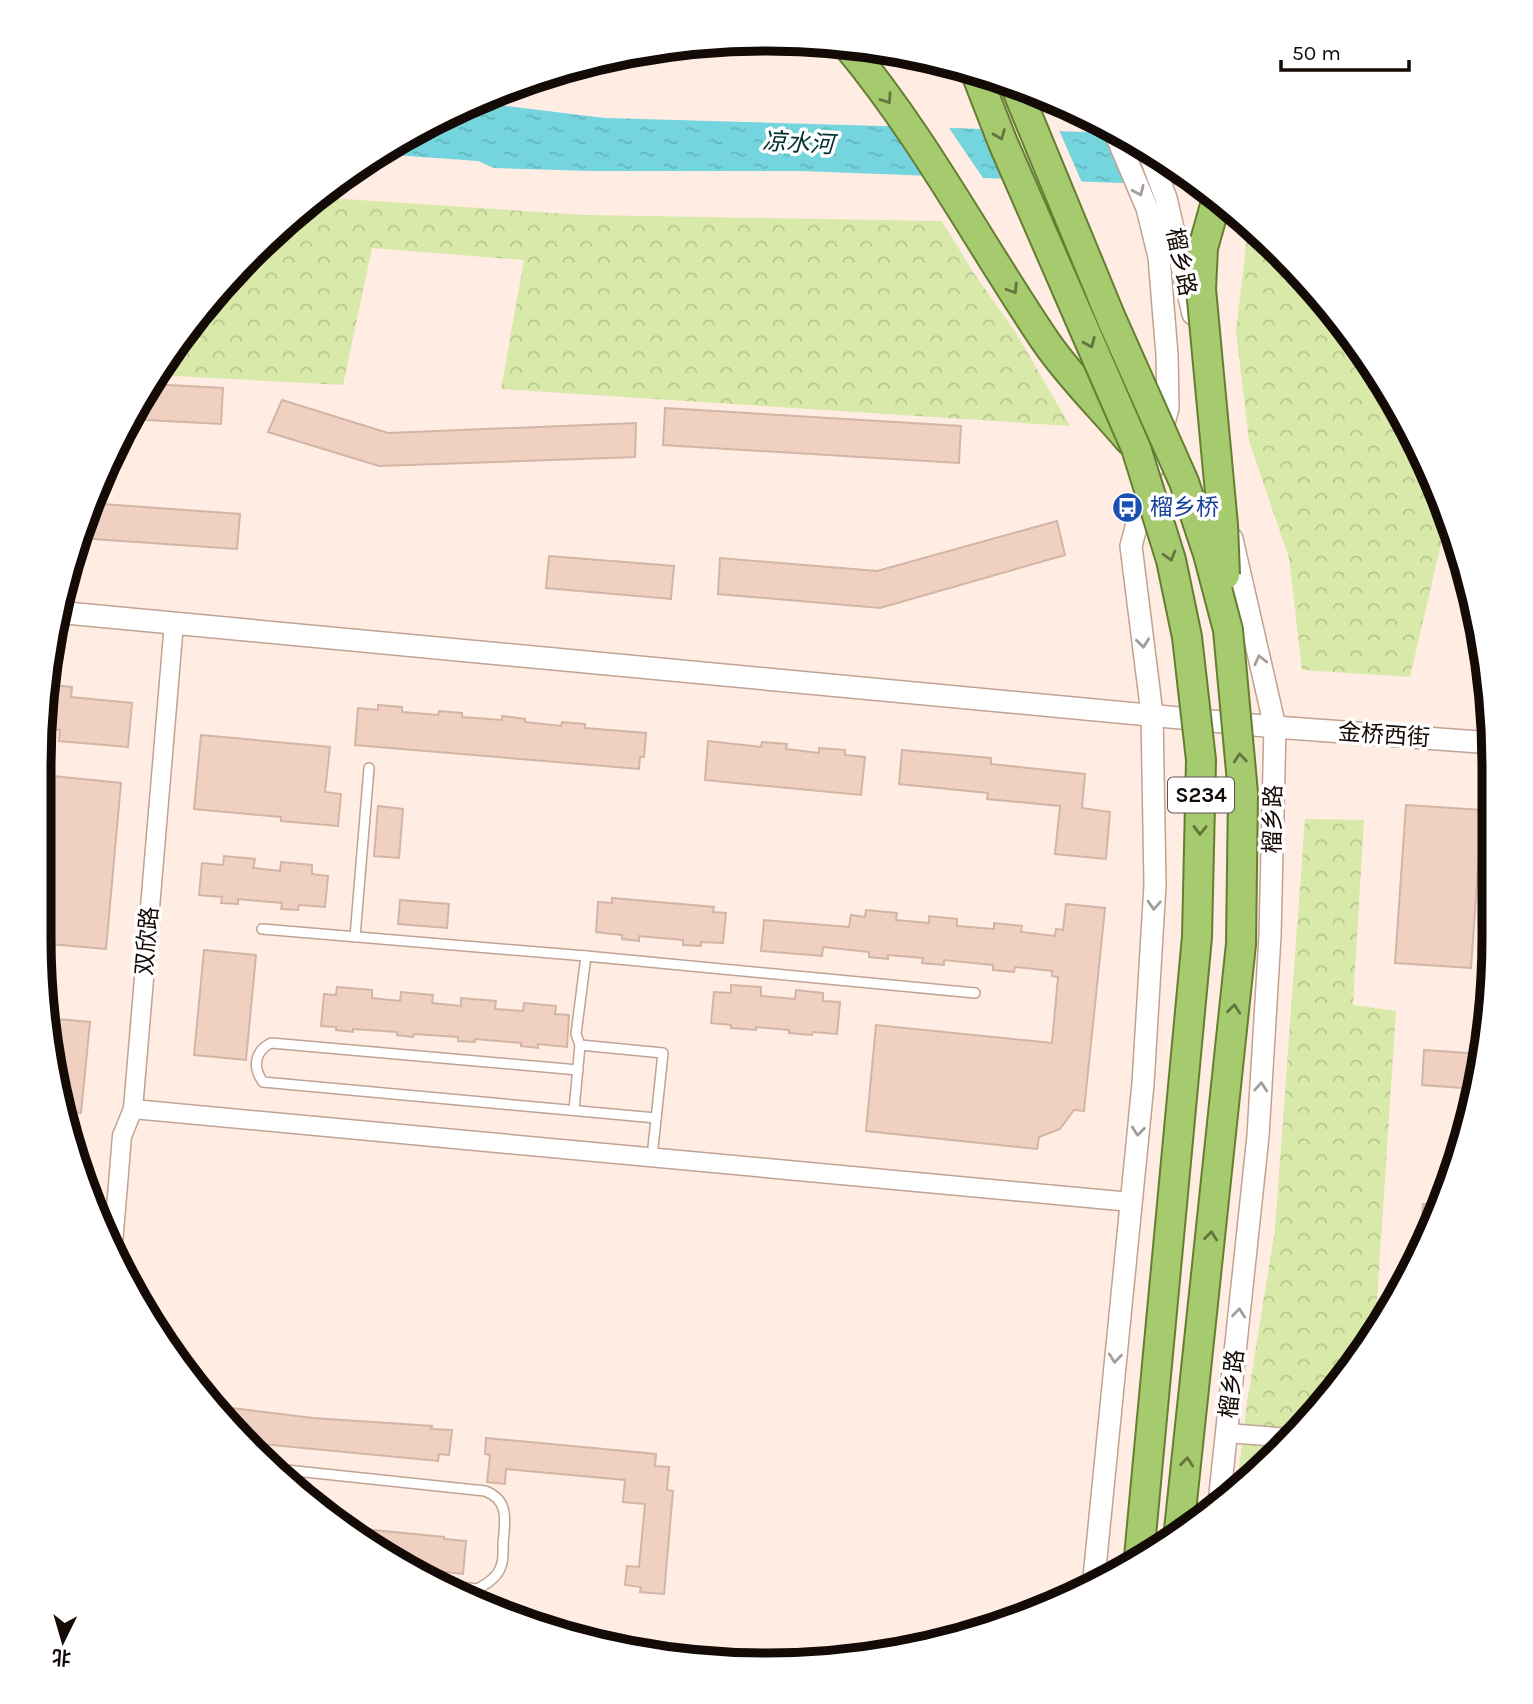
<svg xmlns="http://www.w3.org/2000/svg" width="1533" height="1704" font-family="Karla,'Noto Sans SC',sans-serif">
<defs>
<pattern id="park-crowns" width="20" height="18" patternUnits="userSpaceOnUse" patternTransform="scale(1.75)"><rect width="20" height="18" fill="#d9e9a9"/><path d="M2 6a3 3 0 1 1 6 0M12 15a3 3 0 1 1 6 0" fill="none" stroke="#b9c690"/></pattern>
<pattern id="water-ripples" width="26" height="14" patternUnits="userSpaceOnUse" patternTransform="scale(1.75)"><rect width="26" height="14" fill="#75d5de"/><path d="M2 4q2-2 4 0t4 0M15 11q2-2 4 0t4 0" fill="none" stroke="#64b6bd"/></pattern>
</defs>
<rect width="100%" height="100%" fill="#ffece2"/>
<!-- park -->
<g fill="url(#park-crowns)">
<path d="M314 197 585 215 942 221 973 272 1016 333 1070 426 501 389 524 260 372 248 343 385 156 375 219 286Z"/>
<path d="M1247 237 1264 238 1344 324 1420 445 1447 518 1410 677 1302 670 1289 558 1249 441 1236 331Z"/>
<path d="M1305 819 1364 820 1353 1005 1396 1011 1375 1331 1344 1381 1246 1485 1236 1492 1247 1403 1275 1229Z"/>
</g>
<!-- water -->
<path fill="url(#water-ripples)" d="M474 102 605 118 1124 133 1200 186 801 171H591L494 168 478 161 379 154 445 113Z"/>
<!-- pier -->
<g fill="#ffece2">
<path d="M920 124 947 125 985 181 962 180Z"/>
<path d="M987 126 1058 128 1083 185 1011 182Z"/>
</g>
<!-- building -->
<g fill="#f0d1c1" stroke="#d3b5a6" stroke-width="2">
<path d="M149 384 223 388 221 424 128 419Z"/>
<path d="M282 400 388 433 636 423 635 457 379 466 268 432Z"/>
<path d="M665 408 961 426 959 463 663 445Z"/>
<path d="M89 503 240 514 237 549 79 538Z"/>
<path d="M1057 521 1065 555 880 608 718 594 720 558 877 571Z"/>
<path d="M549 556 674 566 671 599 546 588Z"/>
<path d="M50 685 72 687 71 697 132 703 128 747 59 741 60 730 48 729Z"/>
<path d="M378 705 402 707V712L438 715 439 711 462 713V717L502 720V716L525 719V722L561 726 562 722 585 724V728L646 733 644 757H640L639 769 355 745 358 708 378 710Z"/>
<path d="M201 735 330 747 325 792 341 794 338 826 281 821V817L194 809Z"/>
<path d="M708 741 761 747 762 742 787 744 786 749 819 753V748L845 750V755L865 757 861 795 705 780Z"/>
<path d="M902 750 991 758V764L1085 774 1082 808 1110 812 1106 859 1055 854 1060 806 987 799 988 793 899 784Z"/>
<path d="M53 776 121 783 106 949 39 943V915Z"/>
<path d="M1406 805 1482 810 1471 968 1395 963Z"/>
<path d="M378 806 403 809 399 858 374 856Z"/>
<path d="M224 856 255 859 253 868 280 871 281 862 312 865V874L328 876 325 907 299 905 298 910 281 909 282 903 238 899V904L221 903 222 897 199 895 202 863 223 865Z"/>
<path d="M612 898 714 907 713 912 726 913 723 943 701 942V946L683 945V940L639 936V941L622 939V935L596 932 598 902 612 903Z"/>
<path d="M400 900 449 904 447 928 398 924Z"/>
<path d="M1066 904 1105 908 1084 1111 1074 1110 1060 1129 1039 1137 1037 1149 866 1131 876 1025 1052 1043 1058 977 1052 976V971L1015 967 1014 972 993 970V965L944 960V965L922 963 923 958 888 955V959L869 957V952L823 947 822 956 761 951 764 920 849 927 851 915 865 917 866 910 897 913 896 920 929 923V916L957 919V926L994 929V923L1022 926 1021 932 1055 936 1056 929 1063 930Z"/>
<path d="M204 950 256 955 246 1060 194 1055Z"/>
<path d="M731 985 761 987V996L795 999 796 990 823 993V1001L840 1002 837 1034 813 1032 812 1035 789 1033V1030L756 1027V1030L731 1028V1025L711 1023 714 992 731 993Z"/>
<path d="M337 987 372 990V998L400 1001 401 992 433 995 432 1003 461 1006V998L496 1001 495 1009 523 1011 524 1003 556 1006 555 1014 569 1015 567 1047 538 1044V1048L521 1046V1043L475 1039V1042L458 1041V1037L414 1034 413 1037 397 1035V1032L353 1029V1032L336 1030V1027L321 1026 324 994 336 995Z"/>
<path d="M57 1019 90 1022 81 1113 63 1111 53 1080Z"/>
<path d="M1424 1050 1482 1054 1476 1089 1422 1085Z"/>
<path d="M1423 1204 1440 1205 1423 1249 1420 1248Z"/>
<path d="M232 1408 313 1418 432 1426 431 1429 452 1430 449 1455 439 1454 438 1461 252 1443 230 1422Z"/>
<path d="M486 1438 656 1454 655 1466 669 1467 667 1490 673 1491 664 1594 640 1592 641 1587 625 1585 627 1566 639 1567 645 1504 623 1502 625 1480 506 1469 505 1484 487 1482 490 1455 485 1454Z"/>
<path d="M343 1527 444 1537V1539L466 1541 463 1574 409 1568Z"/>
</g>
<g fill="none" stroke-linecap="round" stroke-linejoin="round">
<defs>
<g id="service">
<path d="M262 929 586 956 576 1034 580 1045 574 1110"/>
<path d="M355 937 369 768"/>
<path d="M586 956 975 993"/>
<path d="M580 1045 663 1053 652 1157"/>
<path d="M578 1070 271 1043C255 1051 252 1067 263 1082L656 1118"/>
<path d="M277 1469 485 1491C510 1500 505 1522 503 1544 503 1550 504 1559 501 1566 498 1577 487 1584 477 1589L435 1584"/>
</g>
<g id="minor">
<path d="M133 1109 1131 1202"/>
<path d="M112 1256 122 1136 133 1109 174 623"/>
<path d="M1227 1433 1290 1438"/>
</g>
<g id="tertiary">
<path d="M1147 148 1166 198 1193 314"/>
<path d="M56 612 1275 727 1493 743"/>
<path d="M1219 1503 1258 1136 1270 936 1275 727 1232 539"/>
<path d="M1093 1588 1143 1084 1155 885 1152 714 1131 546 1168 408 1167 355 1159 257 1147 208 1113 128"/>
</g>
<path id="trunk" d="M846 44C923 136 979 243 1046 342 1070 377 1102 408 1129 440"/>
</defs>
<!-- service casing -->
<use href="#service" stroke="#c0a393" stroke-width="12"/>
<!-- minor casing -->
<use href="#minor" stroke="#c0a393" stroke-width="21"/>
<!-- tertiary casing -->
<use href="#tertiary" stroke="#c0a393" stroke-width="24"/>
<!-- trunk casing -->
<use href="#trunk" stroke="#657e32" stroke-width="32"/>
<!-- service -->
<use href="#service" stroke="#fff" stroke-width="9"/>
<!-- minor -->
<use href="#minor" stroke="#fff" stroke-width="18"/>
<!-- tertiary -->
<use href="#tertiary" stroke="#fff" stroke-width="21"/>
<!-- trunk -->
<use href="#trunk" stroke="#a6ca6e" stroke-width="28"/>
<defs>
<g id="trunk-bridge">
<path d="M975 71 1003 143 1136 448 1171 560 1187 637 1201 760 1197 937 1139 1557"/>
<path d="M1014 83 1111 318 1184 482 1208 554 1228 630 1243 793 1241 944 1179 1530"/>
<path d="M1217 198 1203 248 1201 289 1223 525 1225 575"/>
</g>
</defs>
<!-- trunk-bridge casing -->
<use href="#trunk-bridge" stroke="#657e32" stroke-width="32" stroke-linecap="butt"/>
<!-- trunk-bridge -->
<use href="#trunk-bridge" stroke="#a6ca6e" stroke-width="28"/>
</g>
<!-- one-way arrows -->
<defs><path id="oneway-chevron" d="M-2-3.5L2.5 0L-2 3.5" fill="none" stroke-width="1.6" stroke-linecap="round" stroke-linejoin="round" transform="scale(1.75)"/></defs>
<g stroke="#64743f">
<use href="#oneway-chevron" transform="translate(887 99) rotate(56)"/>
<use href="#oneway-chevron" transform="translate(1000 135) rotate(68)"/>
<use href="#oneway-chevron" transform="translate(1013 289) rotate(58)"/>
<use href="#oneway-chevron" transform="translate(1090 343) rotate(67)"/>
<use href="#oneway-chevron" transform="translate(1170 556) rotate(74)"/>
<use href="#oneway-chevron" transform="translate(1240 758) rotate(-95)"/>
<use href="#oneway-chevron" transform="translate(1200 830) rotate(91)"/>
<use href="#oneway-chevron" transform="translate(1234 1009) rotate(-84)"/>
<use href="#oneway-chevron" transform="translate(1211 1236) rotate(-84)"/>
<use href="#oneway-chevron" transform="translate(1187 1462) rotate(-84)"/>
</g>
<g stroke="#a19d9b">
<use href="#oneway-chevron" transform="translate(1139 191) rotate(66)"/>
<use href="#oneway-chevron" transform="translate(1143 643) rotate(83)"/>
<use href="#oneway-chevron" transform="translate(1260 660) rotate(-103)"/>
<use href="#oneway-chevron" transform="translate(1154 905) rotate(93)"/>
<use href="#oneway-chevron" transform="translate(1261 1087) rotate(-86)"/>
<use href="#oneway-chevron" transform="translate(1138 1131) rotate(96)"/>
<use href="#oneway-chevron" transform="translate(1239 1313) rotate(-84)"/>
<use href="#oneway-chevron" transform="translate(1115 1358) rotate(96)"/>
</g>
<!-- icons -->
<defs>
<symbol id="bus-disc" viewBox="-11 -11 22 22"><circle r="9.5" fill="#1a4fb4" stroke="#fff"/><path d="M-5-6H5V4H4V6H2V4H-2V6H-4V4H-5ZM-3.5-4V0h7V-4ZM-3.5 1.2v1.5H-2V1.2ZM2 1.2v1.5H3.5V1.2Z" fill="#fff"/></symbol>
</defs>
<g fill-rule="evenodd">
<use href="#bus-disc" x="1110" y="490" width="35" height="35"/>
</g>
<g text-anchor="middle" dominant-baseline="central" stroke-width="7" stroke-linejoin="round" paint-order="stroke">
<!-- shield labels -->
<rect fill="#fff" stroke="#5a5451" stroke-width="2" x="1168" y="777.5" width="66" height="35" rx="5"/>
<g font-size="21" font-weight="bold" fill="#140a06">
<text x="1201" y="795">S234</text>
</g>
<!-- street labels -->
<g font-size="23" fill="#140a06" stroke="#fff">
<text transform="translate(1181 262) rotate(78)">榴乡路</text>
<text transform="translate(1384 735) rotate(4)">金桥西街</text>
<text transform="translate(1273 819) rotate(-89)">榴乡路</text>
<text transform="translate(147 941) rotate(-85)">双欣路</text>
<text transform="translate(1232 1384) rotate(-84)">榴乡路</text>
</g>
<!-- transit labels -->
<g font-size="23" fill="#164399" stroke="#fff" text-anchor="start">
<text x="1150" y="507">榴乡桥</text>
</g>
<!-- water labels -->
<g font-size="24" font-style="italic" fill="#003034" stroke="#fff">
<text transform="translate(798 143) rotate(3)">凉水河</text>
</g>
</g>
<!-- crop -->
<path d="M0 0H1533V1704H0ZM766 51H767A715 715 0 0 1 1482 766V938A715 715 0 0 1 767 1653H766A715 715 0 0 1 51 938V766A715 715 0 0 1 766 51Z" fill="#fff" fill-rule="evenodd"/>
<path fill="none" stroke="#140a06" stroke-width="9" d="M766 51H767A715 715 0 0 1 1482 766V938A715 715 0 0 1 767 1653H766A715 715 0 0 1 51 938V766A715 715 0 0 1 766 51Z"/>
<!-- north arrow -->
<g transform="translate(63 1641) rotate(185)" stroke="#ffffff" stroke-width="5" paint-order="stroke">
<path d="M0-5L12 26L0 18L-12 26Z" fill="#140a06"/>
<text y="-10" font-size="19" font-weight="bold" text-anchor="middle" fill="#140a06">北</text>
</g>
<!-- scale -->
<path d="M1281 60v10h128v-10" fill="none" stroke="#140a06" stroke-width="3.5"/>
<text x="1292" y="60" font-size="21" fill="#140a06" stroke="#ffffff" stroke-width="5" paint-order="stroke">50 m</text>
</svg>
